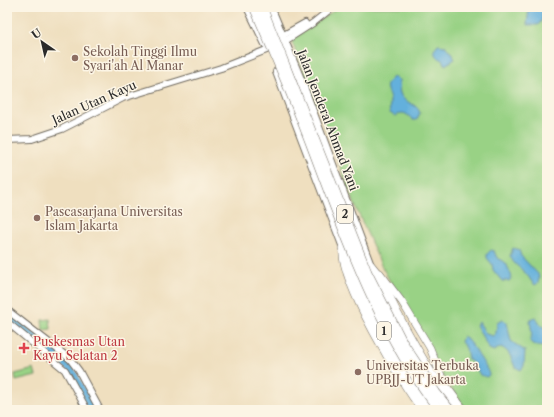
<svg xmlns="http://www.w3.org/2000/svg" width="554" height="417" font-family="'Libre Caslon Text',serif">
<rect width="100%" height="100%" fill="#fcf5e5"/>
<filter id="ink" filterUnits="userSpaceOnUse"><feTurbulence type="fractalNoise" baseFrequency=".025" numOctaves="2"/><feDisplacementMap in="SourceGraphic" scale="8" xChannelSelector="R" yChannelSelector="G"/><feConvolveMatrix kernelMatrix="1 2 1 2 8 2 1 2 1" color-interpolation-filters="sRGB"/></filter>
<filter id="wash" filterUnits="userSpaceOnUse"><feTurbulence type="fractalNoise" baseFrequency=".012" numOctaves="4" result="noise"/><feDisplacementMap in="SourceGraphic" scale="16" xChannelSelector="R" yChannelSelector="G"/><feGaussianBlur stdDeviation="0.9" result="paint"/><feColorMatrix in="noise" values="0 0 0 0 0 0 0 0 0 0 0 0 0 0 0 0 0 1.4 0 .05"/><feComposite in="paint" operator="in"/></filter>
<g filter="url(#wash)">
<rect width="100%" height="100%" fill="#efdfbf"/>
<!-- green -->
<g fill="#99d285" stroke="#627e58">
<path d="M339 7H547V410H467L447 383 382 267 356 208 304 71 292 43 294 38Z"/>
<path d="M50 319 51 329 43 330 42 320Z"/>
<path d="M34 369 36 376 16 381 15 374Z"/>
</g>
<!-- water -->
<g fill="#63b0dc" stroke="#476e84">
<path d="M529 7H544L542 20 538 25H527Z"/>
<path d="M438 45 446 46 455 59 445 65 442 60C437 58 435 56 434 50Z"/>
<path d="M393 77 399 80C399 84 399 89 400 93 403 104 417 102 420 113L417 120H413C407 114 403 110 395 116L390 113C389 109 390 105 390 100 388 89 382 87 393 77Z"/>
<path d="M513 248 519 250 521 256 538 274 539 278 538 283 535 285C531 282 530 278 527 275 520 266 515 267 510 256Z"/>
<path d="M491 250 494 251 497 258 506 263 512 277 509 281H502L493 270 492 264 487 258V254Z"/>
<path d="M536 317 540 325 547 329 544 347 537 346 530 342 532 333 530 322 532 318Z"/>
<path d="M502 320 507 323 511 341 525 351 524 366 521 370 515 367C511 359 511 352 501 347L494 351 489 349 476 325 479 322 486 334 493 336 496 333 497 323Z"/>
<path d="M463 336C467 337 489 369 489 375L487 377 480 375 474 364 468 359 466 348 461 342Z"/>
</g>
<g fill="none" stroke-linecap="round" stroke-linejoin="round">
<!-- river -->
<path stroke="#63b0dc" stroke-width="8" d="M7 315 63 361 73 373 92 410"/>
</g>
</g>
<g filter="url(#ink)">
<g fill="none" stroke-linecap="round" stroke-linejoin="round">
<defs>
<g id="tertiary">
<path d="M280 37 305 23"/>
<path d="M282 43 313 23 333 7"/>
<path d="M7 140 32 139 62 129 123 98 221 68 274 47"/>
<path d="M7 310 70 359 79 371 100 410"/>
<path d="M7 322 65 370 87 410"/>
</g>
<g id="secondary">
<path d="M343 249C339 280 401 384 422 410"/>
<path d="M380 273 402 302 430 348 444 383 464 410"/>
</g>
<g id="trunk">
<path d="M248 7 266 44"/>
<path d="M270 7 300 79 372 271"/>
<path d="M277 72 346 253"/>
</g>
<g id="motorway">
<path d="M343 248 364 300 400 366 428 410"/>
<path d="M370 265C383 279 388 297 397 314 415 347 433 380 457 410"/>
</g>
</defs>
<!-- tertiary casing -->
<use href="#tertiary" stroke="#706a5f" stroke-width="8"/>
<!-- secondary casing -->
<use href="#secondary" stroke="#706a5f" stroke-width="8"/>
<!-- trunk casing -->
<use href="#trunk" stroke="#706a5f" stroke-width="10"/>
<!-- motorway casing -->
<use href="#motorway" stroke="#706a5f" stroke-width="10"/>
<!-- tertiary -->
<use href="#tertiary" stroke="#fff" stroke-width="6"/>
<!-- secondary -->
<use href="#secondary" stroke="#fff" stroke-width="7"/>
<!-- trunk -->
<use href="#trunk" stroke="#fff" stroke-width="8"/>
<!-- motorway -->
<use href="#motorway" stroke="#fff" stroke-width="9"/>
<defs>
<g id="motorway-bridge">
<path d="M254 7C276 57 297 107 316 158 350 248 380 333 439 410"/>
<path d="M262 7 367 272 403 343 436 393 450 410"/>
</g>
</defs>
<!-- motorway-bridge casing -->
<use href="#motorway-bridge" stroke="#706a5f" stroke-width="10" stroke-linecap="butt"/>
<!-- motorway-bridge -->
<use href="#motorway-bridge" stroke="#fff" stroke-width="9"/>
</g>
</g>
<!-- markers -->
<g fill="#8d6e63" stroke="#fcf5e5" stroke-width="1.5">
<circle cx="75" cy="58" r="4"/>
<circle cx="37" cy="218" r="4"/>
<circle cx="358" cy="372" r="4"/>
</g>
<path fill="#e0444e" stroke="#fcf5e5" stroke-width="1.5" d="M22 342h4v4h4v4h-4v4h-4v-4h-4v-4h4z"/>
<g text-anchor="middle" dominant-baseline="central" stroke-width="3" stroke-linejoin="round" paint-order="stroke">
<!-- shield labels -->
<g fill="#fcf5e5" stroke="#6a6863" stroke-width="1">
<rect x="337" y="205" width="16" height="18" rx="3"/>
<rect x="377" y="322" width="14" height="18" rx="3"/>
</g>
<g font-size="11" font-weight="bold" fill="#2b2b2b">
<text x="345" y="214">2</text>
<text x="384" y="331">1</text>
</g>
<!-- education labels -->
<g font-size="12" fill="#785e54" stroke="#fcf5e5" text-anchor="start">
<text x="83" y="51">Sekolah Tinggi Ilmu<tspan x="83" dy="14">Syari'ah Al Manar</tspan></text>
<text x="45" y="211">Pascasarjana Universitas<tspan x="45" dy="14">Islam Jakarta</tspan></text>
<text x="366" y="365">Universitas Terbuka<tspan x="366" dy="14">UPBJJ-UT Jakarta</tspan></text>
</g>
<!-- street labels -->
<g font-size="12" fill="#2b2b2b" stroke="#fcf5e5">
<text transform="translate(94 102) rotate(-24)">Jalan Utan Kayu</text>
<text transform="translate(328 120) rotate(69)">Jalan Jenderal Ahmad Yani</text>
</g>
<!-- health labels -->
<g font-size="12" fill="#be3a42" stroke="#fcf5e5" text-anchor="start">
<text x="33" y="341">Puskesmas Utan<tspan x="33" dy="14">Kayu Selatan 2</tspan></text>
</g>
</g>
<!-- margin -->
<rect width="554" height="417" fill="none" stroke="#fcf5e5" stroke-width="24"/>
<!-- north arrow -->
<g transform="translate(42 42) rotate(326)" stroke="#fcf5e5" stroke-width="3" paint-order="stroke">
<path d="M0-3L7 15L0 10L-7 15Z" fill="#2b2b2b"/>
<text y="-6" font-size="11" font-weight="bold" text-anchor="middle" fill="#2b2b2b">U</text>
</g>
</svg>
